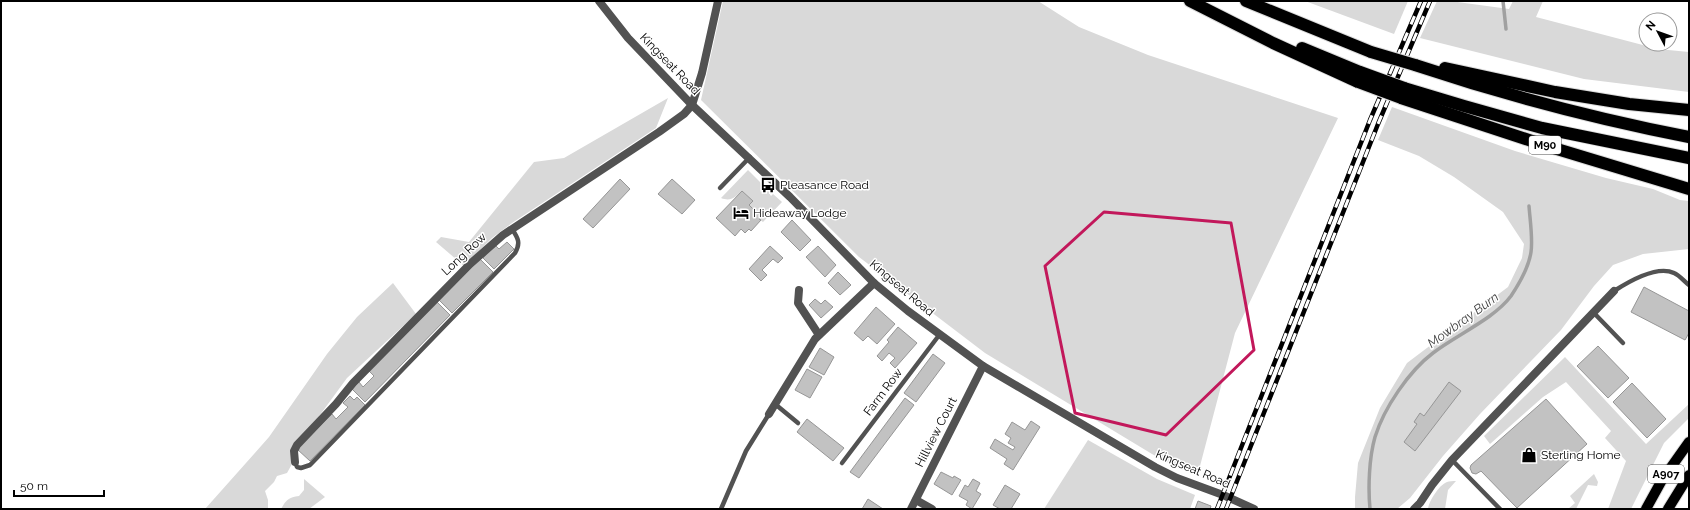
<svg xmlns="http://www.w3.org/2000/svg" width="1690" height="510" font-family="Raleway,sans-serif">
<rect width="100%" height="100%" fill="#fff"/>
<!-- green -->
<g fill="#d9d9d9">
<path d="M723 1H1038L1079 27 1148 55 1338 118 1235 333 1200 466 1189 471 1180 469 1152 454 985 353 859 257 701 100Z"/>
<path d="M1305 1H1408L1394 34Z"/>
<path d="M1437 1H1450L1509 9 1513 1H1543L1536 17 1658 49 1689 52V92L1584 79 1420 38Z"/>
<path d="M668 98 656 128 512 223 492 238 464 266 436 242 441 237 469 242 534 162 564 158Z"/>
<path d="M1392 107 1515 151 1606 178 1653 189 1680 200 1689 201V249L1643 254 1613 265 1594 286 1561 330 1480 414 1443 456 1410 498 1397 509H1355V497L1358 463 1380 408 1407 363 1508 287 1522 258 1524 244 1503 212 1454 177 1419 156 1378 140Z"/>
<path d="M748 170 770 192 769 193 771 196 773 194 782 202 763 222 759 219 761 216 749 205 753 201 742 191C735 197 731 202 721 198Z"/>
<path d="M393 283 416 314 347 378 317 419 295 443 292 464 287 473 277 476 274 482 265 491 268 500V509H205L269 437 327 354 357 317Z"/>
<path d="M1565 357 1646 444 1689 404V418L1664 443 1631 509H1608L1626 461 1605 438 1611 431 1566 382 1543 397 1490 444 1484 436Z"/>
<path d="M1088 440 1157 479 1195 495 1190 509H1044Z"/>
<path d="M1594 474 1598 482 1597 486 1588 485 1576 509H1568L1575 503 1570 496Z"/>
<path d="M304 479 325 497 309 509H281C286 500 289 497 299 496L304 490Z"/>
<path d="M1456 481 1448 490 1445 509H1428C1429 501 1439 485 1447 482 1449 481 1453 481 1456 481Z"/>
</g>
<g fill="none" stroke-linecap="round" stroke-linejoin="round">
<!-- stream -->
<g stroke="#a0a0a0" stroke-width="3.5">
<path d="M1503 1 1506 29"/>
<path d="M1370 509C1368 488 1369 458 1375 437 1384 408 1409 371 1433 353 1456 335 1494 319 1511 296 1519 284 1529 266 1531 252 1533 239 1530 220 1529 206"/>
</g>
</g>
<!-- building -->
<g fill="#c2c2c2" stroke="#969696">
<path d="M620 179 630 189 593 228 583 219Z"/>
<path d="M672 179 695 200 682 214 658 194Z"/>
<path d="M742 191 753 201 749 205 761 217 759 219 761 220 751 231 749 229 745 233 741 229 735 236 716 218Z"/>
<path d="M792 220 811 240 800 251 781 232Z"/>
<path d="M507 242 514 249 494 269 483 258 495 245 499 249Z"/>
<path d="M770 246 783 258 778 263 773 259 762 270 767 275 761 281 749 269Z"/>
<path d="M818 246 836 265 825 277 806 257Z"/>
<path d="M480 259 493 272 452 313 439 300Z"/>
<path d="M838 272 851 285 840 295 828 283Z"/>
<path d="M1644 287 1689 311V333L1685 340 1631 312Z"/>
<path d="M815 299 821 304 825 300 833 307 821 318 809 305Z"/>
<path d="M437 302 450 315 365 402 352 389 359 382 363 387 374 376 369 371Z"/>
<path d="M876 307 895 324 877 344 868 336 863 341 854 333Z"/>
<path d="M898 327 917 343 895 368 890 363 895 358 889 353 882 361 877 356 889 342 887 340Z"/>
<path d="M1598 346 1629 378 1608 398 1577 366Z"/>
<path d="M820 348 834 357 824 375 809 367Z"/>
<path d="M933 354 945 363 916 402 904 393Z"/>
<path d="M807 369 822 377 810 398 795 390Z"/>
<path d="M1449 382 1461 391 1415 451 1404 442 1417 424 1414 422 1420 413 1424 416Z"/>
<path d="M1632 383 1666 419 1647 438 1613 402Z"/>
<path d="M350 396 354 400 357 397 365 405 310 461 297 449 332 414 336 419 348 407 343 403Z"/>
<path d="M905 398 914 405 859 478 850 472Z"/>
<path d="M1546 399 1587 444 1517 508 1481 471 1476 474 1472 473 1470 468 1471 465Z"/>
<path d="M807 419 844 448 833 461 797 432Z"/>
<path d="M1031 421 1040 427 1013 470 1004 464 1007 459 990 448 995 439 1013 450 1015 447 1008 443 1011 438 1005 434 1012 422 1025 430Z"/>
<path d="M941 472 953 478 954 476 961 480 952 495 934 484Z"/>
<path d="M973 479 980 483 976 491 981 494 972 509 966 505 968 501 959 496 965 485 968 487Z"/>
<path d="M1005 485 1020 494 1011 509H1000L993 505Z"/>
<path d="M868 499 883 509H862Z"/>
<path d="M1198 501 1211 506 1210 509H1195Z"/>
</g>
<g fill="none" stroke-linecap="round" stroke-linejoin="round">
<defs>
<g id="primary">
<path d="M1646 509 1662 480 1689 442"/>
<path d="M1668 509 1689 475"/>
</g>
<g id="motorway">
<path d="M1190 1 1273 43 1358 82"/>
<path d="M1246 1 1371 52"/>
<path d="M1302 48 1360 72"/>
<path d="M1415 65C1505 95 1596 119 1689 137"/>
<path d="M1445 68 1555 92 1629 104 1689 110"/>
<path d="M1404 88 1464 106 1542 128 1689 158"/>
<path d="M1401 98 1547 146 1689 189"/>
</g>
</defs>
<!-- primary casing -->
<use href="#primary" stroke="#dbdbdb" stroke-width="12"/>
<!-- motorway casing -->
<use href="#motorway" stroke="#dbdbdb" stroke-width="14"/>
<!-- service -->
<g stroke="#525252" stroke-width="4.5">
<path d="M720 188 750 157"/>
<path d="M1614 291C1628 282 1657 265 1674 273 1679 275 1684 281 1689 285"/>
<path d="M1593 312 1623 343"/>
<path d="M775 404 798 423"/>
<path d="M1452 460 1500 509"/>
<path d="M295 462 297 467 301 468 310 465 515 253C521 243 518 238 512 229"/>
<path d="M842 463 940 334"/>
<path d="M721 509 746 451 769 414"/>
</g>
<!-- minor -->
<g stroke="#525252" stroke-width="8">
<path d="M799 290 798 303 819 335"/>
<path d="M769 414 815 339 874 283"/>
<path d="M295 462 294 451 297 445 336 404 353 383 470 264 503 235 659 132 684 114 692 105 702 73 718 1"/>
<path d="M916 500 932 509"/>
<path d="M911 509 983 366"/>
<path d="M1414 509 1420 503 1432 485 1452 460 1614 291"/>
</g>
<!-- tertiary -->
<path stroke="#525252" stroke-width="8" d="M599 1 628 38 692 105 790 197 874 283 908 311 983 366 1155 467 1177 478 1223 495 1254 509"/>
<!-- primary -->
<use href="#primary" stroke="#000" stroke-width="10"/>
<!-- motorway -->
<use href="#motorway" stroke="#000" stroke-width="12"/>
<defs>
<g id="rail">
<path d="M1217 509 1370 120 1421 1"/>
<path d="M1226 509 1378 124 1430 1"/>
</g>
</defs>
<!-- rail casing -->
<use href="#rail" stroke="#000" stroke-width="4.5"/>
<!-- rail -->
<use href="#rail" stroke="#fff" stroke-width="3" stroke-dasharray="9" stroke-linecap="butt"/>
<defs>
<g id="motorway-bridge">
<path d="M1371 52 1415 65"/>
<path d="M1360 72 1404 88"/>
<path d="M1358 82 1401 98"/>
</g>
</defs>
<!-- motorway-bridge casing -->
<use href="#motorway-bridge" stroke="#dbdbdb" stroke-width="14" stroke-linecap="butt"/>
<!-- motorway-bridge -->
<use href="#motorway-bridge" stroke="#000" stroke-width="12"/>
</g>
<!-- marked area -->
<path fill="none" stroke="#c2185b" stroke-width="3" stroke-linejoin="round" d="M1104 212 1231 223 1254 350 1166 435 1075 413 1045 266Z"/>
<!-- icons -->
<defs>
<symbol id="bus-bare" viewBox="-9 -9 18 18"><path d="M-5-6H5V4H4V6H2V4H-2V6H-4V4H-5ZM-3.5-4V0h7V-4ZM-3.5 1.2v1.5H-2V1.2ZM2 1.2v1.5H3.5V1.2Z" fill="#000" stroke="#fff" stroke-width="2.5" paint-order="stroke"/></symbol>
<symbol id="hotel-bare" viewBox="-9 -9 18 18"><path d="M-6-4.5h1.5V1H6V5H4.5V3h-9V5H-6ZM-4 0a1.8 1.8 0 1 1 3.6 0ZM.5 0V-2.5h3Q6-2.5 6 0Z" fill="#000" stroke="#fff" stroke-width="2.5" paint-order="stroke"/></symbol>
<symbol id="shop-bare" viewBox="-9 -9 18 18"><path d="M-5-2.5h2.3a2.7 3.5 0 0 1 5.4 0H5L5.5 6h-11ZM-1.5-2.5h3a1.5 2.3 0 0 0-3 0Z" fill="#000" stroke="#fff" stroke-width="2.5" paint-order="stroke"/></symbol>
</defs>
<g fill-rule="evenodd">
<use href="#bus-bare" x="757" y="174" width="22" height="22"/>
<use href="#hotel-bare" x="730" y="202" width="22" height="22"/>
<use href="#shop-bare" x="1518" y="444" width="22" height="22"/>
</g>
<g text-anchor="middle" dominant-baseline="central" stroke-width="3" stroke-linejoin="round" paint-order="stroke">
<!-- shield labels -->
<g fill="#fff" stroke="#4c4c4c" stroke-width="1">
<rect x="1529" y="136" width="32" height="18" rx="3"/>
<rect x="1648" y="465" width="36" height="18" rx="3"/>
</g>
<g font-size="11" font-weight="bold" fill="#000">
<text x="1545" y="145">M90</text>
<text x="1666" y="474">A907</text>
</g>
<!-- street labels -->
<g font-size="12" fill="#000" stroke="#fff">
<text transform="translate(670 64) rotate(46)">Kingseat Road</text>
<text transform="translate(464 254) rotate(-43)">Long Row</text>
<text transform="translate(902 288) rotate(40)">Kingseat Road</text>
<text transform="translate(883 392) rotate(-53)">Farm Row</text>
<text transform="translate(936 432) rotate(-63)">Hillview Court</text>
<text transform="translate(1193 469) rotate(23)">Kingseat Road</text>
</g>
<!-- poi labels -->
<g font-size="12" fill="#000" stroke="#fff" text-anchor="start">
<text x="780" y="185">Pleasance Road</text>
<text x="753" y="213">Hideaway Lodge</text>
<text x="1541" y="455">Sterling Home</text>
</g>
<!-- water labels -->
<g font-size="13" font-style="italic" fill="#414141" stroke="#fff">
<text transform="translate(1463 320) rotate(-36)">Mowbray Burn</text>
</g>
</g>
<!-- border -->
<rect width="1690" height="510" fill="none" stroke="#000000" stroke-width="4"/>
<!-- north arrow -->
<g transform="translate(1658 32) rotate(311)"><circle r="19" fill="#ffffff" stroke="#999999"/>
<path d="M0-3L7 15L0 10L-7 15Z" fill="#000000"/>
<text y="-6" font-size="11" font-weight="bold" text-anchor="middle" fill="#000000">N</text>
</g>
<!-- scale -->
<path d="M14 490v6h90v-6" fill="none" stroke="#000000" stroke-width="2"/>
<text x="20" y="490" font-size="12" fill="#000000" stroke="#ffffff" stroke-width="3" paint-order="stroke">50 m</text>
</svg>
